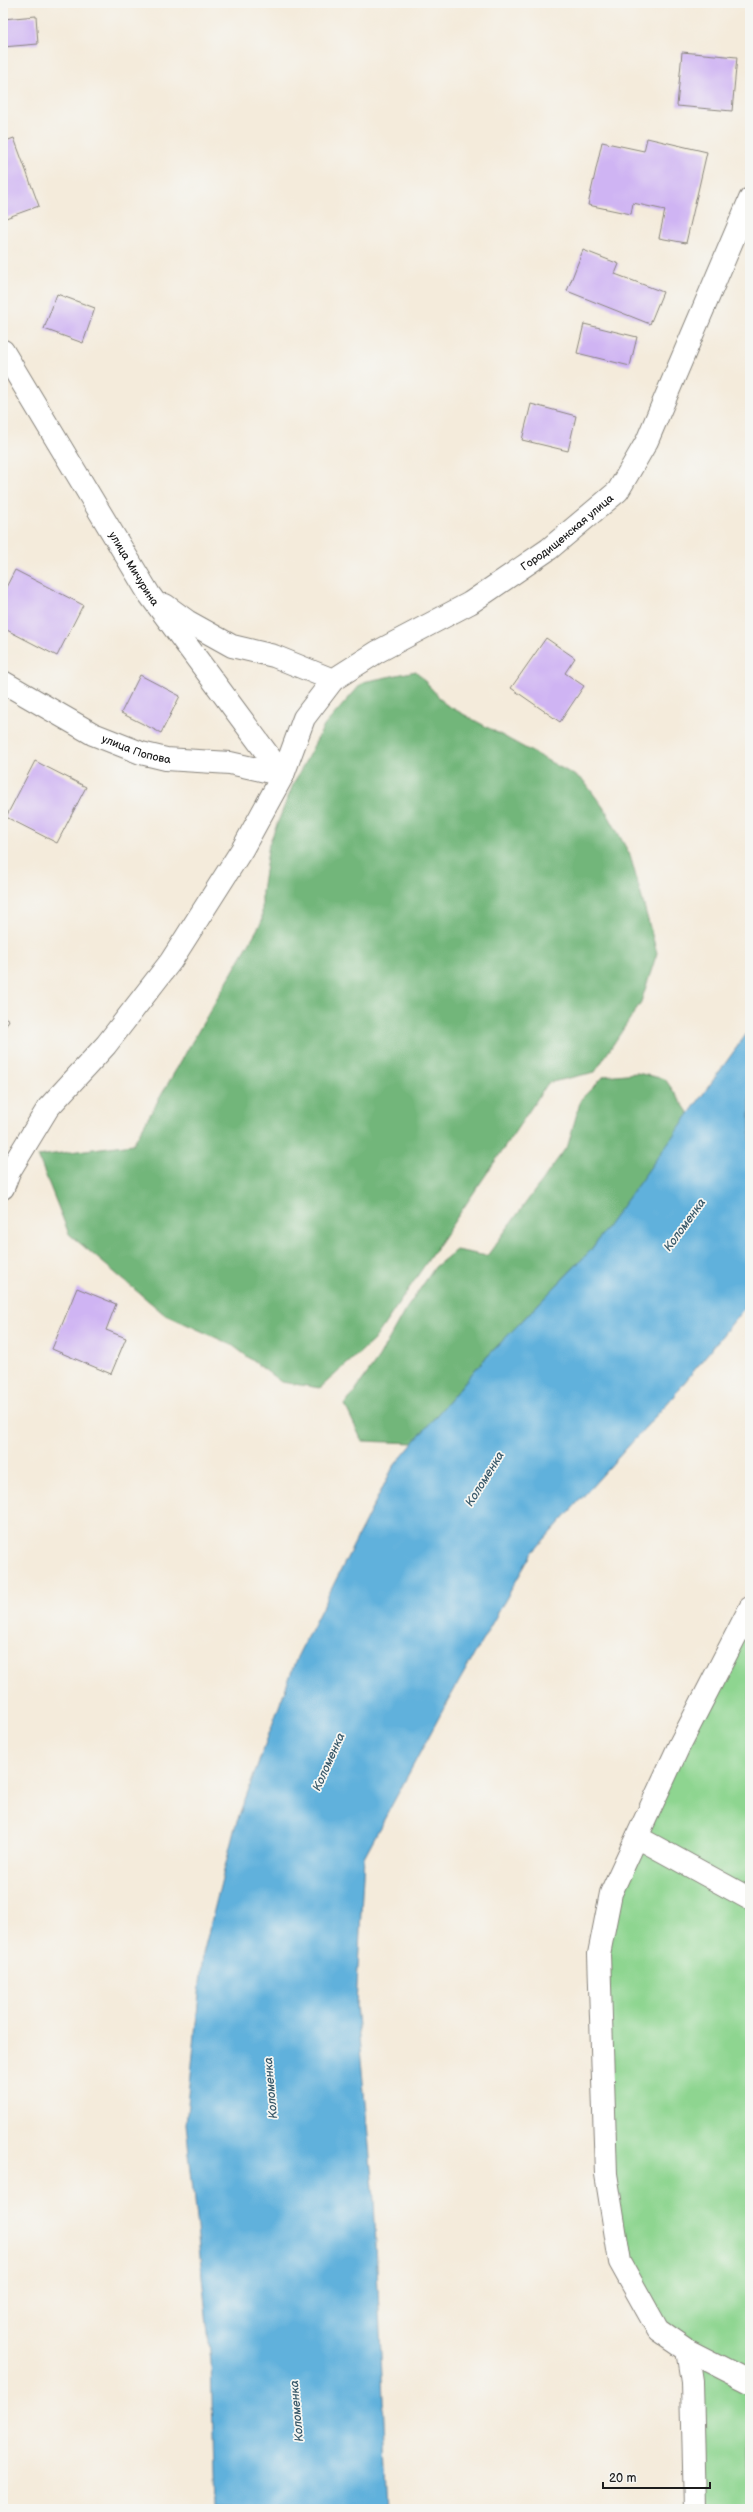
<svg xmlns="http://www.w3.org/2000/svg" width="753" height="2512" font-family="'Balsamiq Sans',sans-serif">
<rect width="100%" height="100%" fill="#f6f6f2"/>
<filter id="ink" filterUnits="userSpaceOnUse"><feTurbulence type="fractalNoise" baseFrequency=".025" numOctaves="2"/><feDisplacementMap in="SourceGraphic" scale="8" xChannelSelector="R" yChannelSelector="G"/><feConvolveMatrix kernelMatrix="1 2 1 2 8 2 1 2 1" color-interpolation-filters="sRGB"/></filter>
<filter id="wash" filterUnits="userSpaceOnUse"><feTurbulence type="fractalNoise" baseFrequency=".012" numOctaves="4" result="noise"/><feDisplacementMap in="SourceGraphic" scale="16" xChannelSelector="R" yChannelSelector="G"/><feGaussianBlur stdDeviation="0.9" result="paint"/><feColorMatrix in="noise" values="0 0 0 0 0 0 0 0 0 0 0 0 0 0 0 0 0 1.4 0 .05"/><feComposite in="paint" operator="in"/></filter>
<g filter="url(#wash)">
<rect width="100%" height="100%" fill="#f4ebdb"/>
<!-- green -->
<path fill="#8ed590" stroke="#557856" d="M750 1608V2509H695L687 2350 620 2262 606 2174 611 1893Z"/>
<!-- forest -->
<g fill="#72b67a" stroke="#47694b">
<path d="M416 671 445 704 583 780 606 811 630 855 657 953 641 1002 595 1072 548 1083 374 1340 320 1388 281 1382 232 1345 164 1314 69 1234 38 1156 133 1144 262 921V891L269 844 293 785 324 726 363 682Z"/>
<path d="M637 1073 665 1079 690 1115 590 1251 479 1365 414 1443 362 1441 345 1405 379 1357 404 1312 435 1267 456 1250 487 1256 568 1145 581 1099 604 1076Z"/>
</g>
<!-- water -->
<path fill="#61b1dc" stroke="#3e667c" d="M750 1029V1301L671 1399 532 1553 444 1708 364 1857 356 2005 374 2200 388 2509H215L211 2362 186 2124 203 1954 235 1827 297 1657 393 1467 479 1365 590 1251Z"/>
<g id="blocks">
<!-- building -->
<g fill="#cfb4f3">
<path d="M36 16 38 44 3 47V19Z"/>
<path d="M682 52 737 57 732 111 677 106Z"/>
<path d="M14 138 39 206 3 219V142Z"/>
<path d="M647 138 707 152 686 243 659 238 665 210 633 203 631 214 588 205 602 142 644 151Z"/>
<path d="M583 250 619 264 615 274 663 292 650 324 567 291Z"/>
<path d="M57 294 95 308 83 343 44 329Z"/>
<path d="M584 324 637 337 630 366 577 353Z"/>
<path d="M531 404 576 416 568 451 522 440Z"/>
<path d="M15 570 83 605 57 656 3 628V593Z"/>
<path d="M546 638 575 658 565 673 584 686 560 722 511 688Z"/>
<path d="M140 675 180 696 161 733 121 713Z"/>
<path d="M35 761 86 787 57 843 6 817Z"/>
<path d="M3 1016 9 1020 3 1031Z"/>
<path d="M77 1288 116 1304 106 1330 126 1338 111 1374 52 1349Z"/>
</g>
</g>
</g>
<g filter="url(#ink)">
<use href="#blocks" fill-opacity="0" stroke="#88847c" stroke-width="1"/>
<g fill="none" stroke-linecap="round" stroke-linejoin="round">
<defs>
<g id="minor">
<path id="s1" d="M3 351 149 594 283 775"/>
<path d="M165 605 187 621 232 646 274 656 333 680"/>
<path id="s2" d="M3 682 93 734 141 753 166 759 230 763 283 775"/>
<path id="s3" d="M3 1188 9 1172 48 1108 106 1045 171 961 243 848 283 775 304 718 333 680 377 652 470 603 549 549 618 491 647 441 750 199"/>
<path d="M637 1837 750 1899"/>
<path d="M687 2350 750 2382"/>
<path d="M695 2509 692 2382 687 2350 658 2330 620 2262 606 2174 599 1954 611 1893 679 1746 750 1608"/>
</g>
</defs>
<!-- minor casing -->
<use href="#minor" stroke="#88847c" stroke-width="24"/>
<!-- minor -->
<use href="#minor" stroke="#fff" stroke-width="22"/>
</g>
</g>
<g text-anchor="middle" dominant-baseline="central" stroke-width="3.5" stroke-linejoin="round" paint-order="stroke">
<!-- street labels -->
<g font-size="11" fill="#1c1c1c" stroke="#f6f6f2">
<text stroke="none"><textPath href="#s3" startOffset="887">Городищенская улица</textPath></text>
<text stroke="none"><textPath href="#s1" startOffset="254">улица Мичурина</textPath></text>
<text stroke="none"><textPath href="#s2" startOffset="150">улица Попова</textPath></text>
</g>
<!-- water labels -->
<g font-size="12" font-style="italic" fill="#385869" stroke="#f6f6f2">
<text transform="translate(685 1225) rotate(-54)">Коломенка</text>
<text transform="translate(485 1479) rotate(-58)">Коломенка</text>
<text transform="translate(329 1762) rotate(-66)">Коломенка</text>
<text transform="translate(271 2088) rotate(-95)">Коломенка</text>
<text transform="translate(297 2411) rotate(-95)">Коломенка</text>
</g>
</g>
<!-- margin -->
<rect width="753" height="2512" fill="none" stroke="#f6f6f2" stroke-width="16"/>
<!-- scale -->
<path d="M603 2482v6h107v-6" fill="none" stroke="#1c1c1c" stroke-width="2"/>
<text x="609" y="2482" font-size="12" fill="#1c1c1c" stroke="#f6f6f2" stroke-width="3" paint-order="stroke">20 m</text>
</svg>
